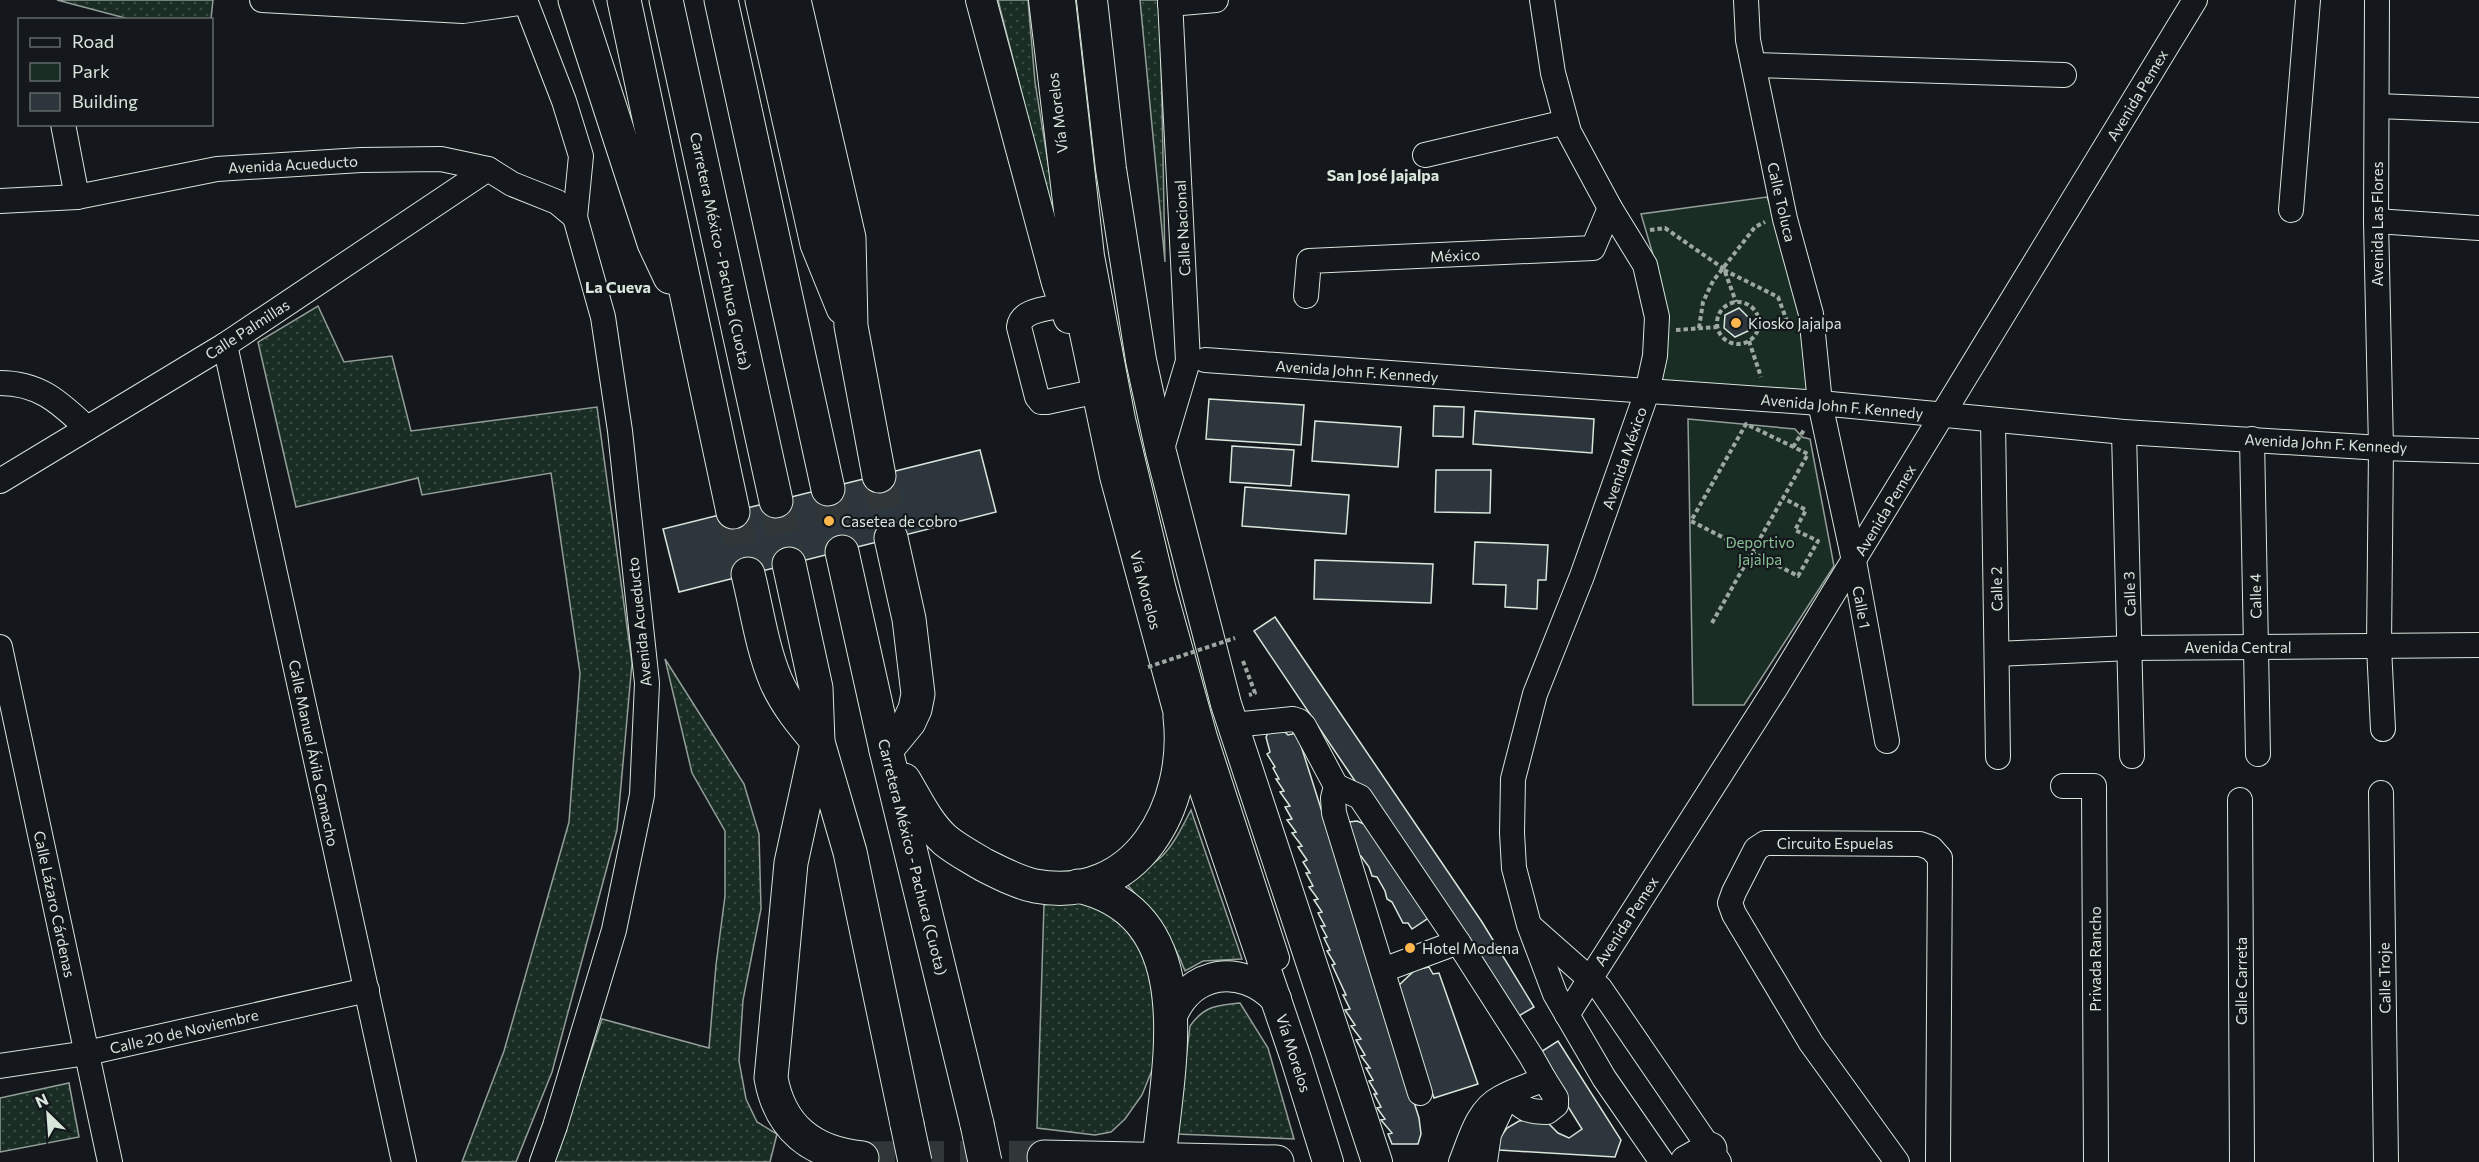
<svg xmlns="http://www.w3.org/2000/svg" width="2479" height="1162" font-family="Commissioner,sans-serif">
<defs>
<pattern id="grass-dots" width="8" height="8" patternUnits="userSpaceOnUse" patternTransform="scale(1.5)"><rect width="8" height="8" fill="#1a2d24"/><path d="M2 2h.1M6 6h.1" fill="none" stroke="#3b4b43" stroke-width="1.8" stroke-linecap="round"/></pattern>
</defs>
<rect width="100%" height="100%" fill="#14181c"/>
<!-- grass -->
<g fill="url(#grass-dots)" stroke="#939e99" stroke-width="1.5">
<path d="M57 0H213L211 19H129Z"/>
<path d="M998 0H1028L1035 82 1062 251Z"/>
<path d="M1140 0H1160L1165 262Z"/>
<path d="M318 306 344 362 392 356 411 431 597 407 632 663 617 830 552 1072 516 1162H462L504 1051 569 822 580 673 551 473 422 495 418 478 296 507 258 342Z"/>
<path d="M665 659 744 784 759 834 761 909 743 1000 739 1061 746 1099 757 1122 777 1134 770 1162H554L602 1019 709 1048 716 965 725 896V831L692 773Z"/>
<path d="M1191 810 1242 959 1203 961 1185 971C1172 935 1149 909 1124 881 1165 860 1170 851 1191 810Z"/>
<path d="M1088 900 1127 927 1148 960 1159 1053 1142 1095 1125 1119 1111 1132 1095 1135 1037 1128 1044 905Z"/>
<path d="M1240 1003 1268 1048 1294 1139 1177 1134 1190 1026C1205 1005 1216 1006 1240 1003Z"/>
<path d="M69 1083 79 1137 0 1152V1098Z"/>
</g>
<!-- green -->
<g fill="#1a2d24" stroke="#939e99" stroke-width="1.5">
<path d="M1767 197 1785 246 1810 366 1806 394 1659 385 1656 265 1641 214Z"/>
<path d="M1688 419 1795 429 1802 437 1810 439 1834 566 1744 705H1693Z"/>
</g>
<!-- building -->
<g fill="#2c363c" stroke="#d8e6dc" stroke-width="1.5">
<path d="M1739 308 1749 318 1748 331 1735 337 1724 328 1725 315Z"/>
<path d="M1209 399 1304 405 1301 445 1206 439Z"/>
<path d="M1434 406 1464 407 1463 437 1433 436Z"/>
<path d="M1475 411 1594 419 1592 453 1473 444Z"/>
<path d="M1315 421 1401 427 1398 467 1312 461Z"/>
<path d="M1232 446 1294 450 1291 486 1230 482Z"/>
<path d="M980 450 996 512 679 592 663 529Z"/>
<path d="M1436 470H1491L1490 513 1435 512Z"/>
<path d="M1245 487 1349 495 1346 534 1242 526Z"/>
<path d="M1475 542 1548 545 1546 580H1538L1537 609 1505 607 1506 585 1473 584Z"/>
<path d="M1315 560 1433 564 1431 603 1314 599Z"/>
<path d="M1275 617 1482 922 1534 1007 1512 1020 1460 937 1254 631Z"/>
<path d="M1283 730 1288 735 1297 733 1419 1118 1421 1134 1418 1144H1392L1388 1134 1392 1133 1381 1120 1385 1119 1377 1108 1381 1107 1374 1094H1377L1369 1081 1373 1080 1366 1068H1370L1361 1056 1365 1055 1356 1040 1361 1039 1351 1026 1355 1025 1345 1010 1350 1009 1343 995H1346L1332 965 1335 964 1327 951 1330 950 1324 938 1327 937 1321 926H1325L1318 913 1322 912 1314 900 1318 899 1309 887 1313 886 1306 873H1310L1303 862 1307 860 1298 847 1302 846 1292 833 1296 832 1287 820 1292 819 1285 807 1290 806 1280 792 1284 791 1276 779H1279L1273 768 1275 767 1267 754 1270 752 1266 737 1269 731Z"/>
<path d="M1357 821 1364 824 1433 915 1412 929 1408 923H1403L1392 902 1387 899 1385 891 1377 877 1372 876 1369 867 1361 856 1356 854 1349 822Z"/>
<path d="M1429 967 1433 974 1439 973 1478 1084 1434 1098 1396 988 1415 970Z"/>
<path d="M1558 1041 1621 1140 1615 1157 1499 1150V1139L1507 1128 1519 1121 1535 1119 1548 1123 1558 1133 1569 1138 1582 1129 1536 1055Z"/>
</g>
<g fill="none" stroke-linecap="round" stroke-linejoin="round">
<!-- highway-tunnel -->
<g stroke="#313739" stroke-width="33" stroke-dasharray="33 16" stroke-linecap="butt">
<path d="M879 476 891 538"/>
<path d="M828 489 842 552"/>
<path d="M776 501 789 564"/>
<path d="M733 512 748 574"/>
<path d="M862 1158 1044 1157"/>
</g>
<defs>
<g id="minor">
<path d="M262 0 463 11 526 2"/>
<path d="M525 0 564 101 581 156 575 217 603 317 620 431 647 683 642 795 614 930 555 1126 542 1162"/>
<path d="M1063 0 1092 256 1123 419 1164 590 1205 737 1277 958"/>
<path d="M1542 0 1553 73 1569 132 1610 208 1645 265 1657 317 1655 356 1647 392 1582 576 1535 694 1513 779 1512 833 1514 868 1529 925 1555 994 1604 1078 1662 1162"/>
<path d="M1746 0 1748 40 1785 219 1811 314 1820 403 1854 561 1887 741"/>
<path d="M2377 0 2376 221 2381 448 2379 647 2383 729"/>
<path d="M1170 4 1216 0"/>
<path d="M1754 65 2064 75"/>
<path d="M2377 106 2479 110"/>
<path d="M63 124 77 197"/>
<path d="M1425 155 1566 122"/>
<path d="M0 201 77 197 217 169 361 160 441 159 488 169 512 184 557 202 575 217"/>
<path d="M2291 210 2308 0"/>
<path d="M2376 221 2479 228"/>
<path d="M1306 296 1309 261 1593 248 1610 208"/>
<path d="M1064 305C1049 309 1021 309 1019 327L1037 397 1041 402H1047L1098 391"/>
<path d="M225 345 404 1162"/>
<path d="M1205 360 1820 403 2124 432 2381 448 2479 451"/>
<path d="M0 383C40 383 60 403 87 428"/>
<path d="M1993 420 1998 757"/>
<path d="M2124 432 2132 756"/>
<path d="M2252 439 2258 754"/>
<path d="M1161 452 1188 361 1170 0"/>
<path d="M0 481 225 345 488 169"/>
<path d="M0 647 110 1162"/>
<path d="M1997 654 2130 648 2479 645"/>
<path d="M1233 725 1293 719 1299 721 1304 726 1336 786 1333 798 1334 813 1420 1093"/>
<path d="M1336 786 1360 797 1458 942"/>
<path d="M2063 786H2094L2096 1162"/>
<path d="M2381 793 2386 1162"/>
<path d="M2240 800 2242 1162"/>
<path d="M1531 927 1600 988 1719 1162"/>
<path d="M1383 970 1458 942 1531 1056 1544 1079C1529 1086 1513 1090 1500 1098 1477 1110 1470 1140 1461 1162"/>
<path d="M1567 1015 1775 689 2195 0"/>
<path d="M0 1066 87 1053 367 990"/>
<path d="M1510 1094C1521 1109 1528 1112 1547 1112L1556 1105V1098L1544 1079"/>
<path d="M1485 1162 1489 1134 1501 1109"/>
<path d="M1897 1162 1811 1043 1734 914 1730 903 1734 892 1756 849 1765 843 1920 844 1931 848 1940 858 1938 1162"/>
</g>
<g id="major">
<path d="M981 0 1057 283 1069 318"/>
<path d="M1044 0 1082 319 1115 476 1180 717 1296 1059 1328 1162"/>
<path d="M1092 0 1111 169 1141 360 1161 452 1226 704 1377 1162"/>
<path d="M1171 1018C1190 970 1241 963 1276 999"/>
</g>
<g id="highway">
<path d="M575 0 654 243 670 277"/>
<path d="M624 0 733 512"/>
<path d="M666 0 776 501"/>
<path d="M721 0 828 489"/>
<path d="M762 0 817 244 843 308"/>
<path d="M794 0 849 238 851 326 879 476"/>
<path d="M842 552 886 750 977 1124"/>
<path d="M789 564 816 688 818 742 850 852 907 1124"/>
<path d="M748 574C757 610 762 648 776 681 786 704 802 723 818 742"/>
<path d="M817 744 791 863 771 1078C780 1128 812 1153 862 1158"/>
<path d="M886 750 909 722 915 709 918 694 909 619 891 538"/>
<path d="M904 780C916 800 927 824 945 840 957 850 971 857 984 865 1000 873 1017 882 1035 886 1137 905 1190 805 1180 717"/>
<path d="M1078 886C1204 915 1168 1065 1159 1159"/>
<path d="M1044 1157 1277 1162"/>
<path d="M1687 1162 1710 1149"/>
</g>
</defs>
<!-- minor casing -->
<use href="#minor" stroke="#d8e6dc" stroke-width="26"/>
<!-- major casing -->
<use href="#major" stroke="#d8e6dc" stroke-width="32"/>
<!-- highway casing -->
<use href="#highway" stroke="#d8e6dc" stroke-width="35"/>
<!-- path -->
<g stroke="#9da8a2" stroke-width="4" stroke-dasharray="4.5 3" stroke-linecap="butt">
<path d="M1650 230 1665 228 1724 269 1736 302"/>
<path d="M1724 270 1778 297 1787 321"/>
<circle cx="1738" cy="323" r="21"/>
<path d="M1758 323 1788 321"/>
<path d="M1699 328 1703 302 1713 281 1755 227 1765 222"/>
<path d="M1676 330 1717 327"/>
<path d="M1749 341 1761 377"/>
<path d="M1793 447 1804 430"/>
<path d="M1712 623 1808 454 1746 424 1691 521 1798 576 1818 541 1795 530 1806 510 1783 498"/>
<path d="M1243 661 1255 693 1249 695"/>
</g>
<!-- minor -->
<use href="#minor" stroke="#14181c" stroke-width="24"/>
<!-- major -->
<use href="#major" stroke="#14181c" stroke-width="30"/>
<!-- highway -->
<use href="#highway" stroke="#14181c" stroke-width="33"/>
<defs>
<g id="highway-bridge">
<path d="M907 1124 915 1162"/>
<path d="M977 1124 985 1162"/>
</g>
</defs>
<!-- highway-bridge casing -->
<use href="#highway-bridge" stroke="#d8e6dc" stroke-width="35" stroke-linecap="butt"/>
<!-- path-bridge -->
<path stroke="#9da8a2" stroke-width="4" stroke-dasharray="4.5 3" stroke-linecap="butt" d="M1148 667 1235 638"/>
<!-- highway-bridge -->
<use href="#highway-bridge" stroke="#14181c" stroke-width="33"/>
</g>
<!-- markers -->
<g fill="#ffb74d" stroke="#14181c" stroke-width="2">
<circle cx="1736" cy="323" r="6"/>
<circle cx="829" cy="521" r="6"/>
<circle cx="1410" cy="948" r="6"/>
</g>
<g text-anchor="middle" dominant-baseline="central" stroke-width="4.5" stroke-linejoin="round" paint-order="stroke">
<!-- street labels -->
<g font-size="15" fill="#d8e6dc" stroke="#14181c">
<text transform="translate(2137 95) rotate(-59)">Avenida Pemex</text>
<text transform="translate(1057 113) rotate(-97)">Vía Morelos</text>
<text transform="translate(293 164) rotate(-3)">Avenida Acueducto</text>
<text transform="translate(1782 202) rotate(77)">Calle Toluca</text>
<text transform="translate(2377 224) rotate(-90)">Avenida Las Flores</text>
<text transform="translate(1182 228) rotate(-93)">Calle Nacional</text>
<text transform="translate(721 251) rotate(78)">Carretera México - Pachuca (Cuota)</text>
<text transform="translate(1455 255) rotate(-3)">México</text>
<text transform="translate(247 329) rotate(-33)">Calle Palmillas</text>
<text transform="translate(1357 371) rotate(4)">Avenida John F. Kennedy</text>
<text transform="translate(1842 406) rotate(5)">Avenida John F. Kennedy</text>
<text transform="translate(2326 443) rotate(3)">Avenida John F. Kennedy</text>
<text transform="translate(1624 458) rotate(-71)">Avenida México</text>
<text transform="translate(1885 510) rotate(-59)">Avenida Pemex</text>
<text transform="translate(1996 589) rotate(-91)">Calle 2</text>
<text transform="translate(1146 590) rotate(75)">Vía Morelos</text>
<text transform="translate(2129 594) rotate(-92)">Calle 3</text>
<text transform="translate(2255 596) rotate(-91)">Calle 4</text>
<text transform="translate(1862 607) rotate(80)">Calle 1</text>
<text transform="translate(639 622) rotate(-96)">Avenida Acueducto</text>
<text x="2238" y="647">Avenida Central</text>
<text transform="translate(314 753) rotate(78)">Calle Manuel Ávila Camacho</text>
<text x="1835" y="843">Circuito Espuelas</text>
<text transform="translate(913 857) rotate(76)">Carretera México - Pachuca (Cuota)</text>
<text transform="translate(55 904) rotate(78)">Calle Lázaro Cárdenas</text>
<text transform="translate(1626 921) rotate(-57)">Avenida Pemex</text>
<text transform="translate(2095 959) rotate(-90)">Privada Rancho</text>
<text transform="translate(2384 978) rotate(-91)">Calle Troje</text>
<text transform="translate(2241 981) rotate(-90)">Calle Carreta</text>
<text transform="translate(184 1031) rotate(-13)">Calle 20 de Noviembre</text>
<text transform="translate(1294 1053) rotate(72)">Vía Morelos</text>
</g>
<!-- poi labels -->
<g font-size="15" fill="#d8e6dc" stroke="#14181c" text-anchor="start">
<text x="1748" y="323">Kiosko Jajalpa</text>
<text x="841" y="521">Casetea de cobro</text>
<text x="1422" y="948">Hotel Modena</text>
</g>
<!-- park labels -->
<g font-size="15" fill="#8ac095" stroke="#14181c">
<text x="1760" y="542">Deportivo<tspan x="1760" dy="17">Jajalpa</tspan></text>
</g>
<!-- neighbourhood labels -->
<g font-size="16" font-weight="bold" fill="#d8e6dc" stroke="#14181c">
<text x="1383" y="174">San José Jajalpa</text>
<text x="618" y="286">La Cueva</text>
</g>
</g>
<!-- legend -->
<rect x="18" y="18" width="195" height="108" fill="#14181c" stroke="#626a69" stroke-width="1.5"/>
<rect x="30" y="38" width="30" height="9" fill="#14181c" stroke="#626a69" stroke-width="1.5"/>
<text x="72" y="48" font-size="18" fill="#d8e6dc">Road</text>
<rect x="30" y="63" width="30" height="18" fill="#1a2d24" stroke="#626a69" stroke-width="1.5"/>
<text x="72" y="78" font-size="18" fill="#d8e6dc">Park</text>
<rect x="30" y="93" width="30" height="18" fill="#2c363c" stroke="#626a69" stroke-width="1.5"/>
<text x="72" y="108" font-size="18" fill="#d8e6dc">Building</text>
<!-- north arrow -->
<g transform="translate(48 1114) rotate(335)" stroke="#14181c" stroke-width="4.5" paint-order="stroke">
<path d="M0-4.5L10 22L0 15L-10 22Z" fill="#d8e6dc"/>
<text y="-9" font-size="16" font-weight="bold" text-anchor="middle" fill="#d8e6dc">N</text>
</g>
</svg>
